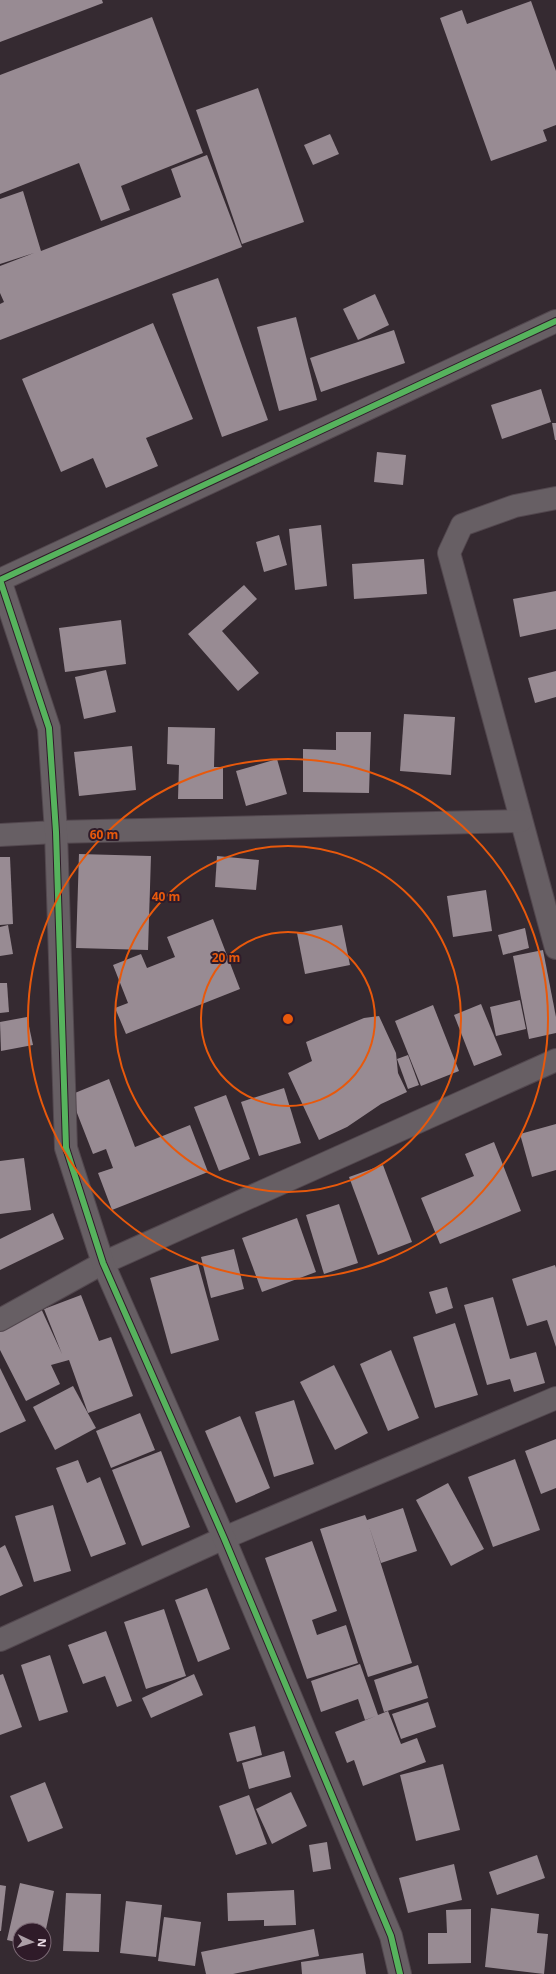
<svg xmlns="http://www.w3.org/2000/svg" width="556" height="1974" font-family="'Open Sans',sans-serif">
<rect width="100%" height="100%" fill="#352a31"/>
<!-- building -->
<g fill="#988b93">
<path d="M0 0H102L103 3 0 42Z"/>
<path d="M531 1 556 71V125L543 130 547 141 491 161 440 18 462 10 467 24Z"/>
<path d="M152 17 203 153 121 186 130 210 101 221 79 163 0 194V75Z"/>
<path d="M258 88 304 222 242 244 196 110Z"/>
<path d="M330 134 339 154 313 165 304 145Z"/>
<path d="M207 155 242 247 0 340V304L4 302 0 293V266L34 253 0 264V199L23 191 41 251 181 197 171 169Z"/>
<path d="M218 278 268 420 222 437 172 294Z"/>
<path d="M375 294 389 325 358 340 343 309Z"/>
<path d="M296 317 317 400 279 411 257 327Z"/>
<path d="M153 323 193 419 146 438 158 466 106 488 93 458 61 472 22 379Z"/>
<path d="M394 330 405 363 321 392 310 358Z"/>
<path d="M541 389 551 422 502 439 491 405Z"/>
<path d="M552 423H556V440H555Z"/>
<path d="M377 452 406 455 403 485 374 482Z"/>
<path d="M321 525 327 586 295 590 289 529Z"/>
<path d="M279 535 287 565 264 572 256 542Z"/>
<path d="M424 559 427 594 354 599 352 564Z"/>
<path d="M244 585 257 599 222 631 259 673 238 691 188 634Z"/>
<path d="M556 591V629L520 637 513 599Z"/>
<path d="M121 620 126 664 65 672 59 628Z"/>
<path d="M106 670 116 712 84 719 75 677Z"/>
<path d="M556 671V697L535 703 528 678Z"/>
<path d="M404 714 455 717 451 775 400 771Z"/>
<path d="M168 727 215 728 214 767H223V799H178L179 765 167 764Z"/>
<path d="M336 732H371L369 793 303 792V749L336 750Z"/>
<path d="M132 746 136 790 79 796 74 752Z"/>
<path d="M277 759 287 794 246 806 236 771Z"/>
<path d="M79 854 151 856 148 950 76 948Z"/>
<path d="M217 856 259 860 256 890 215 887Z"/>
<path d="M0 857H10L13 924 0 925Z"/>
<path d="M486 890 492 931 453 937 447 896Z"/>
<path d="M213 919 240 989 126 1034 115 1008 128 1003 113 965 141 954 147 968 175 957 167 937Z"/>
<path d="M8 925 13 954 0 956V927Z"/>
<path d="M342 925 350 965 305 974 297 933Z"/>
<path d="M525 928 529 948 503 955 498 935Z"/>
<path d="M543 950 556 1017V1033L529 1039 513 956Z"/>
<path d="M0 983H7L9 1012 0 1013Z"/>
<path d="M520 1000 526 1029 496 1036 490 1007Z"/>
<path d="M481 1004 502 1055 474 1066 454 1015Z"/>
<path d="M433 1005 459 1071 421 1086 395 1021Z"/>
<path d="M379 1016 396 1053 398 1073 407 1092 381 1104 347 1127 319 1140 288 1073 312 1061 306 1042 364 1018Z"/>
<path d="M27 1017 33 1045 1 1051 0 1022Z"/>
<path d="M408 1055 419 1085 408 1089 397 1059Z"/>
<path d="M109 1079 135 1147 190 1125 208 1172 112 1210 98 1173 113 1168 106 1149 93 1154 70 1095Z"/>
<path d="M284 1088 301 1143 259 1156 241 1102Z"/>
<path d="M226 1095 250 1159 219 1171 194 1107Z"/>
<path d="M556 1124V1170L532 1177 520 1134Z"/>
<path d="M494 1142 521 1211 440 1244 421 1198 474 1176 465 1154Z"/>
<path d="M24 1158 31 1210 0 1214V1161Z"/>
<path d="M383 1165 412 1242 378 1255 349 1177Z"/>
<path d="M339 1204 358 1263 324 1274 306 1215Z"/>
<path d="M53 1213 64 1239 0 1270V1239Z"/>
<path d="M297 1218 316 1272 262 1292 242 1238Z"/>
<path d="M234 1249 244 1289 211 1298 201 1257Z"/>
<path d="M198 1264 219 1340 171 1354 150 1278Z"/>
<path d="M555 1265 556 1268V1347L547 1320 527 1326 512 1279Z"/>
<path d="M447 1287 453 1308 436 1314 429 1292Z"/>
<path d="M81 1295 99 1341 111 1337 133 1396 88 1413 69 1360 51 1365 60 1384 26 1401 0 1350V1324L39 1304 62 1354 44 1309Z"/>
<path d="M493 1297 510 1359 536 1352 545 1383 514 1392 510 1379 487 1385 464 1305Z"/>
<path d="M455 1323 478 1395 435 1408 413 1337Z"/>
<path d="M391 1350 419 1418 388 1431 360 1364Z"/>
<path d="M334 1365 368 1433 335 1450 300 1382Z"/>
<path d="M0 1368 26 1421 0 1433Z"/>
<path d="M73 1386 96 1428 55 1450 33 1407Z"/>
<path d="M294 1400 314 1464 274 1477 255 1412Z"/>
<path d="M140 1413 155 1450 111 1468 96 1431Z"/>
<path d="M240 1416 270 1488 236 1503 205 1431Z"/>
<path d="M556 1439V1488L541 1494 525 1451Z"/>
<path d="M161 1451 190 1527 142 1546 112 1470Z"/>
<path d="M515 1459 540 1530 493 1547 468 1477Z"/>
<path d="M78 1460 87 1483 100 1477 126 1544 91 1557 56 1468Z"/>
<path d="M448 1483 484 1549 451 1566 416 1500Z"/>
<path d="M53 1505 71 1571 34 1582 15 1516Z"/>
<path d="M403 1508 417 1551 381 1563 369 1526 412 1663 368 1677 320 1529 365 1515 367 1520Z"/>
<path d="M312 1541 337 1611 312 1620 317 1635 346 1625 358 1663 307 1679 265 1558Z"/>
<path d="M5 1545 23 1586 0 1596V1548Z"/>
<path d="M207 1588 230 1649 198 1662 175 1600Z"/>
<path d="M164 1609 186 1676 146 1689 124 1622Z"/>
<path d="M106 1631 132 1701 117 1707 105 1676 83 1684 68 1645Z"/>
<path d="M50 1655 68 1712 39 1721 21 1665Z"/>
<path d="M360 1664 378 1715 388 1711 401 1744 417 1738 426 1762 363 1786 354 1760 347 1763 335 1732 376 1716 365 1720 358 1699 321 1712 311 1681Z"/>
<path d="M418 1665 428 1698 384 1712 374 1680Z"/>
<path d="M3 1674 22 1727 0 1735V1675Z"/>
<path d="M194 1674 203 1695 151 1718 142 1698Z"/>
<path d="M428 1702 436 1727 401 1739 392 1714Z"/>
<path d="M255 1726 262 1755 237 1762 229 1733Z"/>
<path d="M284 1751 291 1777 249 1789 242 1763Z"/>
<path d="M443 1764 460 1830 416 1841 400 1775Z"/>
<path d="M45 1782 63 1828 28 1842 10 1796Z"/>
<path d="M291 1792 307 1826 272 1844 256 1809Z"/>
<path d="M249 1795 267 1844 236 1855 219 1806Z"/>
<path d="M327 1842 331 1869 313 1872 309 1845Z"/>
<path d="M537 1855 545 1878 497 1895 489 1872Z"/>
<path d="M454 1864 462 1900 408 1913 399 1878Z"/>
<path d="M20 1883 54 1891 45 1934 44 1930H20V1943L7 1940Z"/>
<path d="M0 1885 6 1886 1 1931H0Z"/>
<path d="M294 1890 296 1925 264 1926V1920L228 1921 227 1893Z"/>
<path d="M66 1893 101 1894 99 1952 63 1951Z"/>
<path d="M126 1901 162 1905 156 1957 120 1953Z"/>
<path d="M491 1908 539 1914 537 1933 548 1934 544 1974 485 1967Z"/>
<path d="M471 1909V1963L428 1964V1933H447L446 1910Z"/>
<path d="M164 1917 201 1922 195 1966 158 1961Z"/>
<path d="M314 1929 319 1956 233 1974H206L201 1952Z"/>
<path d="M363 1953 366 1974H302L301 1962Z"/>
</g>
<g fill="none" stroke-linecap="round" stroke-linejoin="round">
<defs>
<g id="street">
<path d="M556 498 515 506 462 525 449 553 556 948"/>
<path d="M0 835 56 832 521 821"/>
<path d="M0 1320 103 1263 556 1060"/>
<path d="M0 1640 224 1538 556 1398"/>
<path d="M400 1974 391 1936 224 1538 103 1263 66 1148 56 832 49 728 0 580 556 321"/>
</g>
</defs>
<!-- street casing -->
<use href="#street" stroke="#52474e" stroke-width="24"/>
<!-- street -->
<use href="#street" stroke="#675f64" stroke-width="22"/>
<defs>
<path id="cycleway" d="M400 1974 391 1936 224 1538 103 1263 66 1148 56 832 49 728 0 580 556 321"/>
</defs>
<!-- cycleway casing -->
<use href="#cycleway" stroke="#2f1b29" stroke-width="8"/>
<!-- cycleway -->
<use href="#cycleway" stroke="#56b35d" stroke-width="6"/>
</g>
<!-- distance rings -->
<g fill="none" stroke="#e8590c" stroke-width="2">
<circle cx="288" cy="1019" r="87"/>
<circle cx="288" cy="1019" r="173"/>
<circle cx="288" cy="1019" r="260"/>
</g>
<circle cx="288" cy="1019" r="6" fill="#e8590c" stroke="#2f1b29" stroke-width="2"/>
<g font-size="12" text-anchor="middle" font-weight="bold" fill="#e8590c" stroke="#2f1b29" stroke-width="4" stroke-linejoin="round" paint-order="stroke">
<text x="104" y="839">60 m</text>
<text x="166" y="901">40 m</text>
<text x="226" y="962">20 m</text>
</g>
<!-- north arrow -->
<g transform="translate(32 1942) rotate(94)"><circle r="19" fill="#2f1b29" stroke="#7b6975"/>
<path d="M0-3L7 15L0 10L-7 15Z" fill="#ac9fa7"/>
<text y="-6" font-size="11" font-weight="bold" text-anchor="middle" fill="#ecdee7">N</text>
</g>
</svg>
